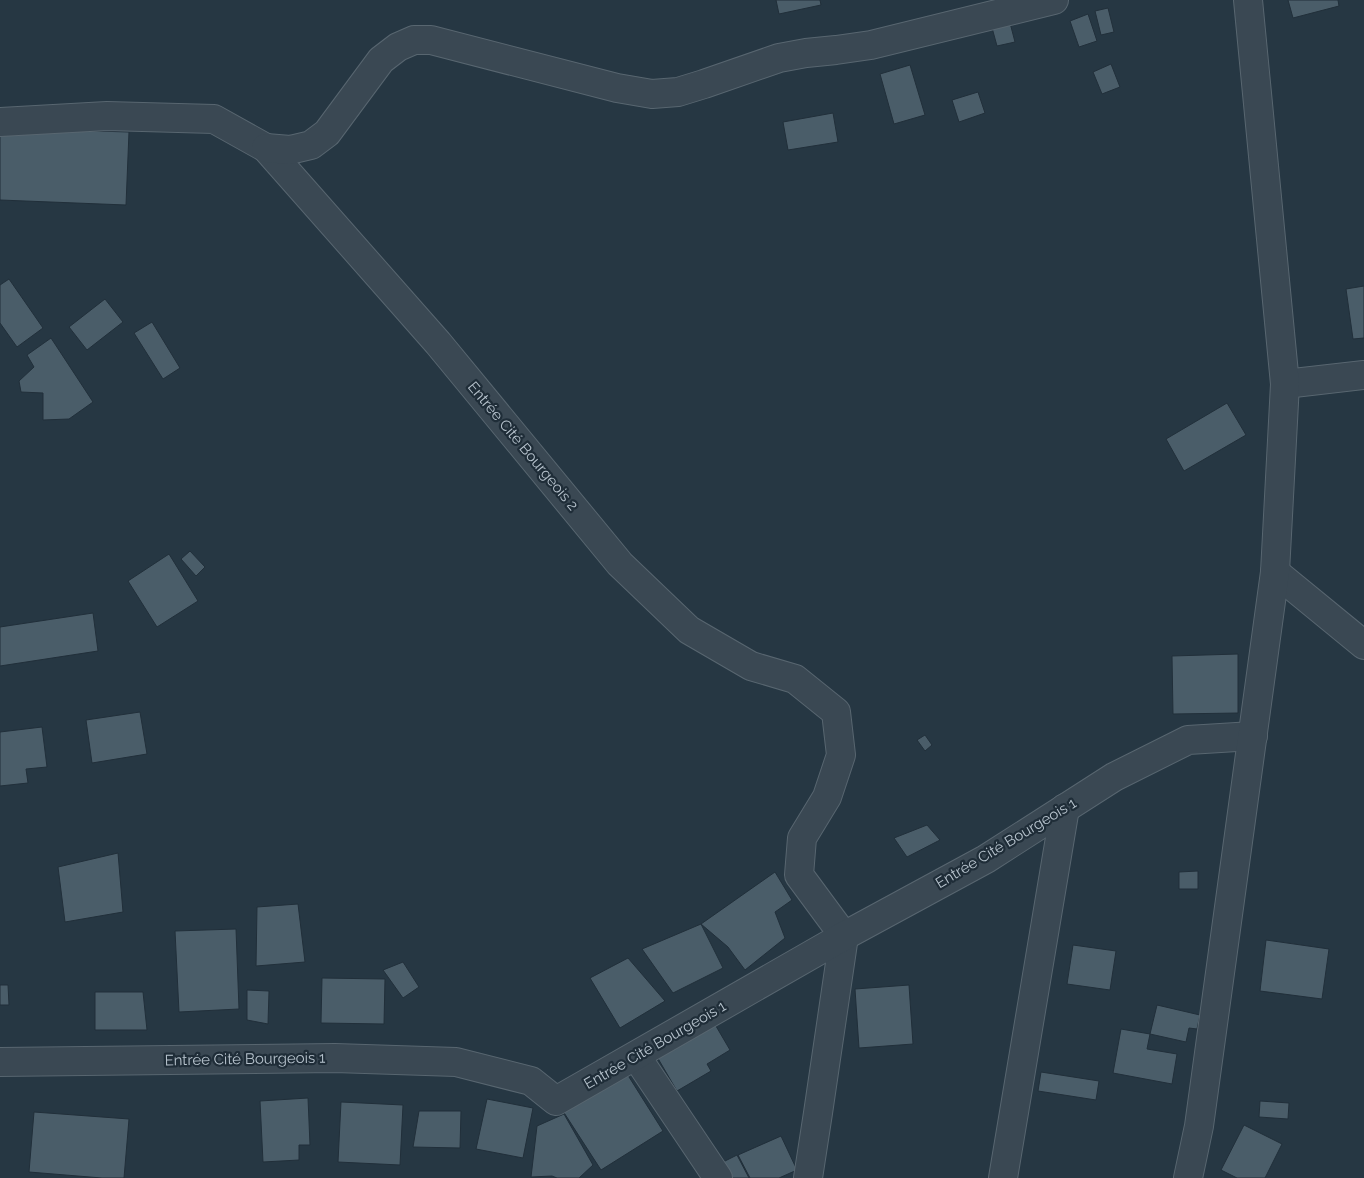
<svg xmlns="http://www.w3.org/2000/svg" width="1364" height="1178" font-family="Raleway,sans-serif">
<rect width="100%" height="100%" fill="#263743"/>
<!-- building -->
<g fill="#4a5d69" stroke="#212f3a">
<path d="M776 0H820L821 5 779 14Z"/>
<path d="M1288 0H1338L1339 6 1293 18Z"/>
<path d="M1108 8 1114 32 1101 35 1095 11Z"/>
<path d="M1088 14 1097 41 1079 47 1070 21Z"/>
<path d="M1009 19 1015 42 997 46 991 24Z"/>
<path d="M1111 64 1120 87 1102 94 1093 72Z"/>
<path d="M910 65 925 115 894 124 880 74Z"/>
<path d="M978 92 985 113 959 122 952 100Z"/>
<path d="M833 113 838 142 788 150 783 122Z"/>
<path d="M0 128 129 132 126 205 0 200Z"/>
<path d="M9 279 43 328 17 347 0 323V285Z"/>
<path d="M1364 286V338L1353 339 1346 289Z"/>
<path d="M105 299 123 322 87 350 69 327Z"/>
<path d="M152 322 180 368 163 379 134 333Z"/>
<path d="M51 338 93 402 69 419 43 420V393L21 392 19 381 34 367 27 355Z"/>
<path d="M1227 403 1246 435 1184 471 1166 439Z"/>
<path d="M190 551 205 567 196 576 181 559Z"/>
<path d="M169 554 198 601 157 627 128 581Z"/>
<path d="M93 613 98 651 0 666V627Z"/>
<path d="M1238 654V713L1173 714 1172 656Z"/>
<path d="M140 712 147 754 92 763 86 720Z"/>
<path d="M42 727 47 767 26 769 28 783 0 786V732Z"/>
<path d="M925 735 932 745 925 751 917 740Z"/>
<path d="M927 825 940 840 907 857 894 838Z"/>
<path d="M118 853 123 912 65 922 58 867Z"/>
<path d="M1198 871V889H1179V872Z"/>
<path d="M775 872 792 900 775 912 785 938 745 970 728 947 701 924Z"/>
<path d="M298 904 305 962 256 966 257 907Z"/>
<path d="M701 924 723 968 673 993 642 949Z"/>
<path d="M236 929 239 1009 179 1012 175 931Z"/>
<path d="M1266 940 1329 949 1322 999 1260 991Z"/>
<path d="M1073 945 1116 951 1110 990 1067 984Z"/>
<path d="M628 958 665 1001 620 1028 590 978Z"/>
<path d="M403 962 419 987 403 998 383 970Z"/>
<path d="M322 978 385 979 384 1024 321 1023Z"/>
<path d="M0 985H8L9 1005H0Z"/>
<path d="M909 985 913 1044 859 1048 855 989Z"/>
<path d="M247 990 269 991 268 1024 247 1020Z"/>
<path d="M95 992H143L147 1030H95Z"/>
<path d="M1157 1005 1200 1015 1197 1029 1189 1028 1186 1042 1150 1034Z"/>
<path d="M713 1021 730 1050 707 1064 711 1071 677 1091 656 1055Z"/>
<path d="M1121 1029 1150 1034 1147 1049 1177 1054 1172 1084 1113 1073Z"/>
<path d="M624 1069 663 1131 601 1170 561 1108Z"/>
<path d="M1041 1072 1099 1081 1096 1100 1038 1091Z"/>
<path d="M308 1098 310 1145H299V1160L263 1162 260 1101Z"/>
<path d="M487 1099 533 1108 523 1158 476 1149Z"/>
<path d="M1260 1101 1289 1103 1288 1119 1259 1117Z"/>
<path d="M341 1102 403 1105 400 1165 338 1162Z"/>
<path d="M419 1111H461L460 1148 413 1147Z"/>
<path d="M34 1112 129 1119 124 1178H102L29 1172Z"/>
<path d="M564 1114 593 1165 579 1178H557L552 1176 531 1177 537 1126Z"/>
<path d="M1244 1125 1282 1144 1265 1178H1237L1221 1170Z"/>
<path d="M781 1136 797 1170 779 1178H750L738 1155Z"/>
<path d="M737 1155 749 1178H723L717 1165Z"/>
</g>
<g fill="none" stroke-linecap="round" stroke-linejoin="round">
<defs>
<g id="minor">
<path d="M0 122 107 116 214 119 266 148 438 343 620 564 689 630 751 666 795 679 836 712 841 755 827 797 802 838 799 875 844 936 818 1113 808 1178"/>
<path d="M266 148 290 150 311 145 327 133 381 60 398 47 414 40H431L617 88 652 94 678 92 704 84 779 58 806 53 836 50 871 45 1054 0"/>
<path d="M1285 384 1364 375"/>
<path d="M1275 572 1364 645"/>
<path d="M636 1056 718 1178"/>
<path d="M0 1062 335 1058 456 1062 531 1081 556 1101 844 936 986 859 1114 777 1188 740 1253 736"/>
<path d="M1003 1178 1065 808"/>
<path d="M1188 1178 1199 1126 1275 572 1285 384 1248 0"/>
</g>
</defs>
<!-- minor casing -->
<use href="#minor" stroke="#586670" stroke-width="30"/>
<!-- minor -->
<use href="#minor" stroke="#3a4853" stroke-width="28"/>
</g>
<g text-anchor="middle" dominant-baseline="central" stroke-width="4.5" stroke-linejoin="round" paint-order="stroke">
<!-- street labels -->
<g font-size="15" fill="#b7c3cd" stroke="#1f2d38">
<text transform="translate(523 446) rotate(50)">Entrée Cité Bourgeois 2</text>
<text transform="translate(1006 843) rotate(-31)">Entrée Cité Bourgeois 1</text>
<text transform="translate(655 1045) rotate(-30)">Entrée Cité Bourgeois 1</text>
<text transform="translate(245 1059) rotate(-1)">Entrée Cité Bourgeois 1</text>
</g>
</g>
</svg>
